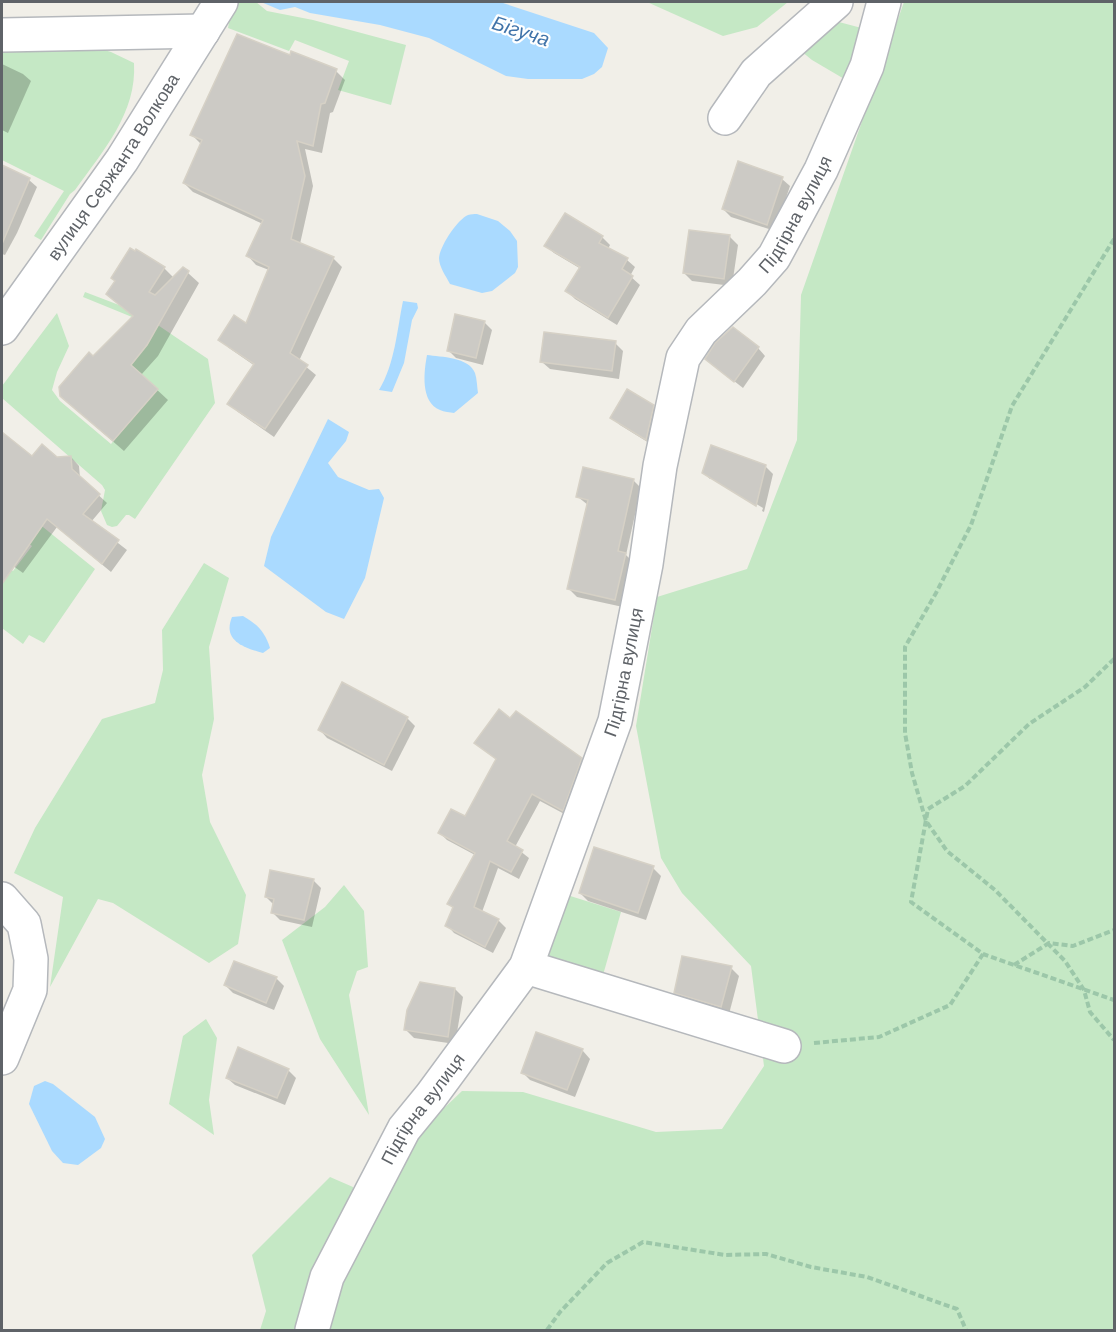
<svg xmlns="http://www.w3.org/2000/svg" width="1116" height="1332" font-family="'DM Sans',sans-serif">
<rect width="100%" height="100%" fill="#f1efe8"/>
<!-- green -->
<g fill="#c5e8c5">
<path d="M233 2H256L267 11 313 20 406 45 391 105 338 90 349 61 295 40 289 51 228 28Z"/>
<path d="M647 2H788L757 27 723 36Z"/>
<path d="M904 2H1114V1330H320L343 1265 418 1133 462 1091 523 1092 656 1132 722 1129 764 1066 751 966 682 893 661 858 636 726 657 597 747 569 797 440 801 295Z"/>
<path d="M820 17 888 35 863 90 812 60 790 42Z"/>
<path d="M85 44 111 52 134 63C137 113 103 151 75 190L70 194 41 240 34 236 64 191 2 160V49Z"/>
<path d="M85 292 140 313 208 359 215 403 135 519 129 515H126L117 526 112 527 107 525 101 511 105 490 102 485 2 398V386L57 313 69 346 57 372 52 390 60 401 111 444 158 389 131 365 143 349 120 330 132 317 83 297Z"/>
<path d="M2 494 95 569 44 643 29 635 23 644 2 628V563L13 571 32 546 2 523Z"/>
<path d="M204 563 229 578 209 647 214 719 202 775 210 822 246 895 238 944 209 963 113 903 98 899 50 987 63 897 14 873 35 828 102 719 155 703 163 670 162 630Z"/>
<path d="M344 885 364 911 368 967 357 971 349 995 369 1115 320 1039 282 940 325 907Z"/>
<path d="M564 894 621 912 601 982 541 961Z"/>
<path d="M206 1019 217 1038 209 1100 214 1135 169 1104 183 1036Z"/>
<path d="M330 1177 353 1187V1213L311 1330H260L266 1311 252 1255Z"/>
</g>
<!-- water -->
<g fill="#aadaff">
<path d="M261 2H500L594 33 608 48 602 67 594 74 582 79H528L506 76 429 38 380 25 310 13 295 7 280 10Z"/>
<path d="M477 214 498 221 510 231 517 241 518 267 515 273 492 291 482 293 450 284C446 276 439 267 439 258 440 246 457 220 468 215 471 214 474 214 477 214Z"/>
<path d="M403 301 417 303 418 308 412 320 404 363 392 392 379 390C395 364 397 330 403 301Z"/>
<path d="M427 355C441 357 469 357 475 373 477 379 477 387 478 393L454 413C450 412 444 412 440 410 420 402 424 371 427 355Z"/>
<path d="M328 419 349 432 346 441 328 463 338 477 369 490 379 489 384 498 365 578 344 619 326 612 264 566 271 537Z"/>
<path d="M243 616C257 624 265 632 270 648L263 653C245 648 222 641 232 617Z"/>
<path d="M45 1081 53 1084 95 1117 105 1139 101 1148 78 1165 63 1163 52 1151 29 1104 34 1086Z"/>
</g>
<!-- shadow -->
<g fill="#0003">
<path d="M291 57 336 71 345 80 333 112 330 113 322 153 305 149 313 186 300 244 333 258 342 267 299 361 316 375 274 437 238 412 229 403 255 366 229 348 220 340 246 325 269 270 256 265 248 256 263 224 193 192 184 183 201 144 192 135Z"/>
<path d="M2 64 23 74 31 81 8 133 2 130Z"/>
<path d="M2 166 29 180 37 187 17 233 5 255 2 254Z"/>
<path d="M782 179 790 186 775 231 731 217 723 209Z"/>
<path d="M602 237 610 245 608 249 627 260 635 267 630 276 640 285 617 325 575 299 567 291 581 269 554 253 546 246Z"/>
<path d="M730 237 738 245 732 286 692 281 684 273Z"/>
<path d="M164 268 174 278 188 273 199 283 158 356 141 375 168 400 124 451 73 407 93 358 134 317 107 294Z"/>
<path d="M484 322 492 330 483 365 456 358 448 350Z"/>
<path d="M615 343 623 351 619 379 550 369 542 362Z"/>
<path d="M758 348 765 356 743 388 706 359Z"/>
<path d="M653 406 661 414 654 446 620 425 612 417Z"/>
<path d="M6 437 32 459 71 457 79 466 80 478 107 503 91 522 127 550 111 572 57 527 23 573 6 561 2 567V442Z"/>
<path d="M765 466 773 474 764 512 762 511 763 508 710 476V479L704 473Z"/>
<path d="M633 480 641 488 626 555 633 562 623 607 577 597 569 589 588 505 578 497Z"/>
<path d="M407 718 415 726 392 771 327 738 320 730Z"/>
<path d="M511 720 581 759 588 767 570 817 540 801 515 847 529 858 519 879 498 868 482 912 498 920 506 928 493 953 454 933 447 925 454 909 449 904 475 855 447 840 440 833 466 818 497 760 476 743Z"/>
<path d="M653 868 661 876 646 920 588 901 580 893Z"/>
<path d="M313 880 321 888 312 927 280 920 272 912 274 905 266 897Z"/>
<path d="M731 968 739 976 729 1014 684 1000 676 992Z"/>
<path d="M276 978 284 986 274 1010 233 993 225 985Z"/>
<path d="M455 989 463 997 455 1044 414 1038 406 1030Z"/>
<path d="M537 1034 583 1051 590 1059 575 1097 530 1080 522 1072Z"/>
<path d="M288 1070 296 1078 285 1105 235 1085 227 1078Z"/>
</g>
<!-- building -->
<g fill="#cccac5" stroke="#d6d1c6" stroke-width="1.5">
<path d="M237 34 290 55 291 51 337 69 325 103 321 104 313 146 297 141 305 176 291 239 334 257 290 353 308 365 265 429 227 404 254 364 218 340 234 315 246 323 269 267 246 256 263 220 183 183 202 140 190 135Z"/>
<path d="M738 161 783 177 767 225 722 209Z"/>
<path d="M2 165 30 178 2 244Z"/>
<path d="M565 213 603 236 599 243 628 258 622 269 633 276 608 318 565 291 580 267 544 246Z"/>
<path d="M689 230 730 235 724 279 683 273Z"/>
<path d="M130 248 135 251 136 249 165 267 149 292 155 295 183 267 189 271 147 345 131 365 158 389 113 441 60 396 59 387 89 352 93 356 133 316 106 294 115 281 111 278Z"/>
<path d="M455 314 485 321 476 358 447 351Z"/>
<path d="M733 327 759 347 734 382 705 359 715 343Z"/>
<path d="M544 332 616 341 612 371 540 362Z"/>
<path d="M627 389 654 405 646 440 610 418Z"/>
<path d="M2 432 32 456 42 444 57 457 71 456 72 469 100 494 83 514 119 540 102 564 47 519 2 584Z"/>
<path d="M711 445 766 465 756 506 702 473Z"/>
<path d="M583 467 634 479 618 551 626 553 615 600 567 589 588 500 576 497Z"/>
<path d="M342 682 408 717 384 765 318 730Z"/>
<path d="M499 709 510 718 516 711 582 758 563 811 532 794 507 841 523 850 511 872 490 861 474 907 499 919 485 947 445 926 453 907 447 904 475 853 438 833 451 809 465 816 496 759 474 743Z"/>
<path d="M594 847 654 866 638 913 579 893Z"/>
<path d="M270 870 314 879 304 920 271 913 274 899 265 897Z"/>
<path d="M682 956 732 966 721 1007 674 993Z"/>
<path d="M234 961 277 977 266 1003 224 985Z"/>
<path d="M420 982 455 988 448 1037 404 1030 407 1010Z"/>
<path d="M536 1032 583 1049 567 1090 521 1073Z"/>
<path d="M238 1047 289 1069 277 1098 226 1078Z"/>
</g>
<g fill="none" stroke-linecap="round" stroke-linejoin="round">
<defs>
<g id="minor">
<path d="M2 35 203 31"/>
<path d="M725 118 756 73 836 2"/>
<path id="s1" d="M2 328 122 160 221 2"/>
<path d="M2 899 24 924 31 959 30 990 2 1058"/>
<path d="M526 967 784 1046"/>
<path id="s2" d="M312 1330 327 1277 404 1129 431 1096 526 967 615 721 646 564 660 466 683 358 701 331 752 282 774 257 821 170 867 66 884 2"/>
</g>
</defs>
<!-- minor casing -->
<use href="#minor" stroke="#b5b8bc" stroke-width="36"/>
<!-- path -->
<g stroke="#9cc7a9" stroke-width="4" stroke-dasharray="6 3" stroke-linecap="butt">
<path d="M1114 239 1012 406 971 525 936 593 905 647V733L912 773 926 821 947 851 995 890 1065 961 1084 990 1090 1012 1114 1040"/>
<path d="M1114 659 1085 687 1029 724 965 786 928 809 911 902 983 954 1114 1000"/>
<path d="M1014 965 1049 943 1073 946 1114 930"/>
<path d="M814 1043 879 1037 950 1005 983 954"/>
<path d="M547 1330 560 1312 607 1263 643 1242 725 1255 766 1254 811 1267 867 1277 957 1309 966 1330"/>
</g>
<!-- minor -->
<use href="#minor" stroke="#fff" stroke-width="33"/>
</g>
<g text-anchor="middle" dominant-baseline="central" stroke-width="4.5" stroke-linejoin="round" paint-order="stroke">
<!-- street labels -->
<g font-size="18" fill="#5f6368" stroke="#fff">
<text stroke="none"><textPath href="#s1" startOffset="196">вулиця Сержанта Волкова</textPath></text>
<text stroke="none"><textPath href="#s2" startOffset="1240">Підгірна вулиця</textPath></text>
<text stroke="none"><textPath href="#s2" startOffset="736">Підгірна вулиця</textPath></text>
<text stroke="none"><textPath href="#s2" startOffset="249">Підгірна вулиця</textPath></text>
</g>
<!-- water labels -->
<g font-size="20" font-style="italic" fill="#4174aa" stroke="#fff">
<text transform="translate(521 31) rotate(18)">Бігуча</text>
</g>
</g>
<!-- border -->
<rect width="1116" height="1332" fill="none" stroke="#5f6368" stroke-width="6"/>
</svg>
